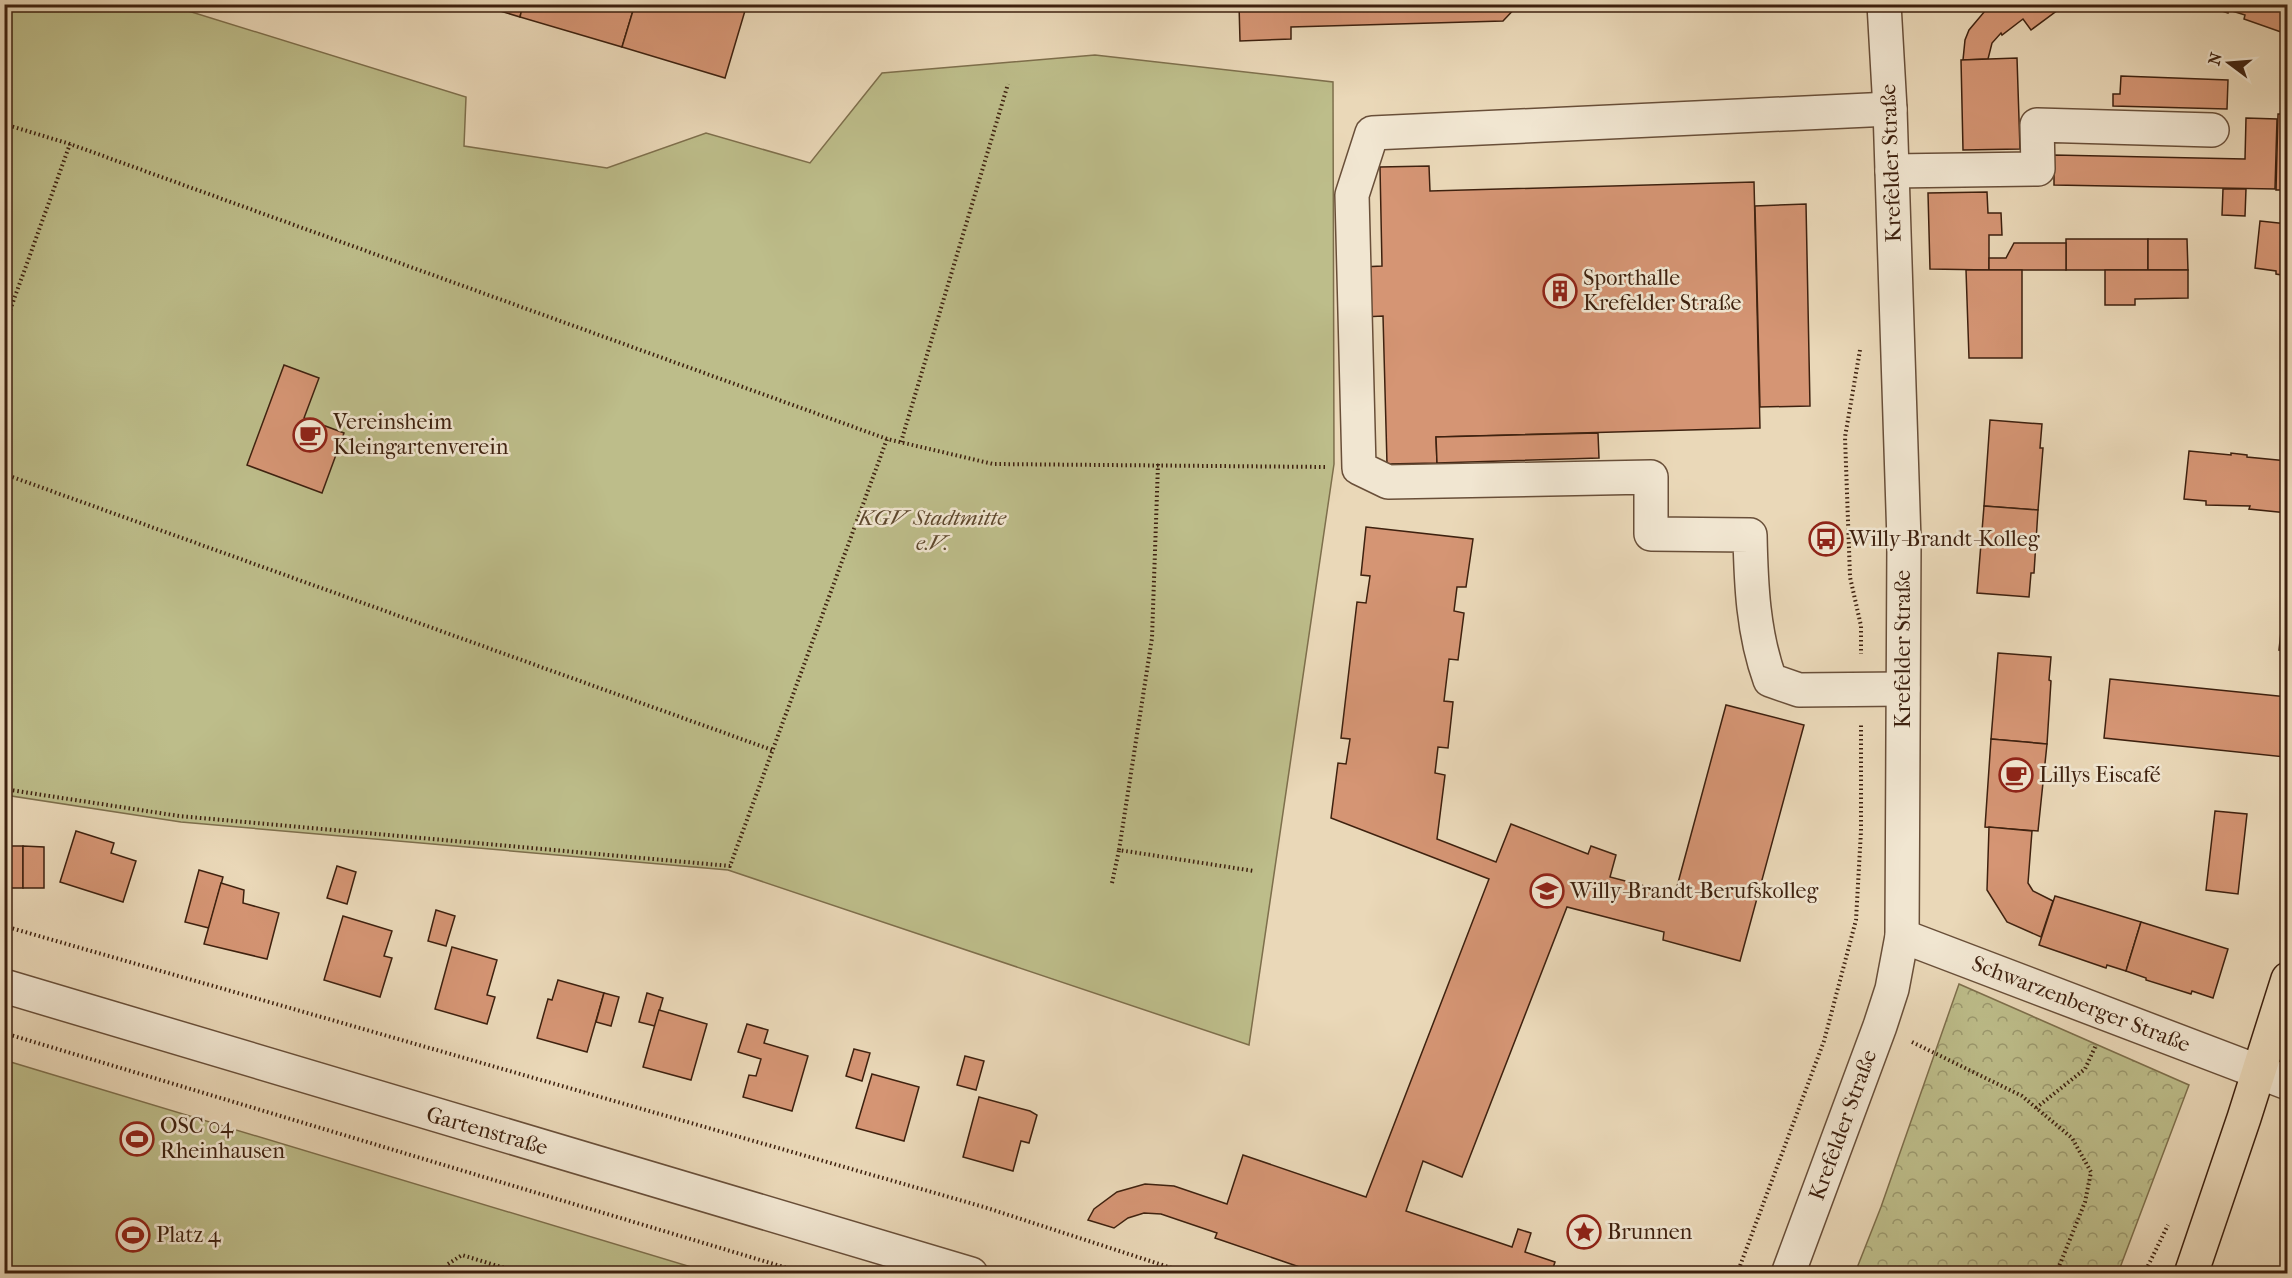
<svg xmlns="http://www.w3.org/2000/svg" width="2292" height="1278" font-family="'IM FELL French Canon',serif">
<defs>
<pattern id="park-crowns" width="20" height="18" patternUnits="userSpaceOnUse" patternTransform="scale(1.5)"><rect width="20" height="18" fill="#bdbd8a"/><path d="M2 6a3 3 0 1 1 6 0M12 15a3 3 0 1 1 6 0" fill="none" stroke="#9b996f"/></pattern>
</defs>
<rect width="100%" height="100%" fill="#ead8b8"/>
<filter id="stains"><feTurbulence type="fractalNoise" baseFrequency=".00333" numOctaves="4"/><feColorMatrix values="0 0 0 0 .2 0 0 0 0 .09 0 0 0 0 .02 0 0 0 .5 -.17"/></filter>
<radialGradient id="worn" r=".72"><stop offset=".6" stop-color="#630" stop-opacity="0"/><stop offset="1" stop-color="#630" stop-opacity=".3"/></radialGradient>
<!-- park -->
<path fill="url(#park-crowns)" stroke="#7e6f4c" stroke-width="1.5" d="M1959 984 2189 1085 2118 1273H1855L1881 1207Z"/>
<!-- garden -->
<g fill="#bdbd8a" stroke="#7e6f4c" stroke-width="1.5">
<path d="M4 5H169L466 97 464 146 607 168 706 133 810 163 882 73 1095 55 1333 82 1334 464 1249 1045 728 870 181 822 5 795Z"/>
<path d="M4 1060 711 1273H5Z"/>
</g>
<!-- building -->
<g fill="#d59574" stroke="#3e210f" stroke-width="1.5">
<path d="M477 4H523L520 17Z"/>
<path d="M523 4H635L622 47 520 17Z"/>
<path d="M635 4H747L725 78 622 47Z"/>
<path d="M1239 4H1519L1503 21 1291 27V39L1240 41Z"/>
<path d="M1552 4H1655V5L1552 8Z"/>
<path d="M1981 4H2066L2031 30 2023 19 2002 35 2001 33 1992 43 1988 59 1963 60 1965 40 1969 30 1985 11Z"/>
<path d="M2202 4H2225L2222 11Z"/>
<path d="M2225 4H2288V30L2282 28 2281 32 2244 19 2245 15 2229 10 2228 13 2222 11Z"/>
<path d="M2017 58 2020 149 1963 150 1961 60Z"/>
<path d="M2121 76 2228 80 2227 109 2113 106V94H2120Z"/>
<path d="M2278 114H2288V190H2276Z"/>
<path d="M2246 118 2277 119 2275 189 2054 185V155L2245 159Z"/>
<path d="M1429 166 1430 191 1754 182 1760 428 1436 437 1437 463 1387 464 1383 316 1363 317 1362 267 1382 266 1380 167Z"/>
<path d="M2223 189H2246L2245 216 2222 215Z"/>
<path d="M1987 192 1988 213H2001L2002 235H1989V270L1930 269 1928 193Z"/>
<path d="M1806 204 1810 406 1760 407 1755 206Z"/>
<path d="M2260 221 2288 224V276L2276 274V271L2255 268Z"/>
<rect x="2066" y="239" width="82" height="31"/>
<path d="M2148 239H2187L2188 270H2148Z"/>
<path d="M2014 243H2066V270H1989V258H2006Z"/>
<path d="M1966 270H2022V358H1969Z"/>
<path d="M2105 270H2188V298L2135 299V305H2105Z"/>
<path d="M284 365 319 378 304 418 344 433 322 493 247 465Z"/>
<path d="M1990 420 2042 424 2040 448H2043L2038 510 1984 506Z"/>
<path d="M1598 433 1599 458 1437 463 1436 437Z"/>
<path d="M2189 451 2231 455V453L2247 455V457L2288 461V513L2249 509 2250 506 2206 505V501L2184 499Z"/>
<path d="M1984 506 2038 510 2034 573H2031L2029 597 1977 593Z"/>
<path d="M1366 527 1473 539 1466 587H1457L1454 611 1464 613 1458 660 1449 659 1444 701 1453 702 1448 748 1438 747 1435 773 1445 775 1437 839 1496 862 1511 824 1588 854 1591 846 1616 855 1610 877 1675 894 1726 705 1804 725 1740 961 1663 940 1664 932 1567 907 1462 1177 1423 1161 1406 1211 1512 1247 1518 1229 1531 1233 1525 1252 1555 1262 1551 1274H1320L1215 1238 1217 1233 1161 1214 1144 1213 1128 1218 1114 1228 1088 1220 1094 1209 1117 1192 1145 1184 1174 1186 1227 1204 1243 1155 1366 1197 1489 879 1331 818 1338 763 1346 764 1350 739 1341 738 1357 602 1366 603 1370 576 1361 575Z"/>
<path d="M2286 586H2288V651L2279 650Z"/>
<path d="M1998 653 2051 657 2049 680 2051 681 2047 744 1991 739Z"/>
<path d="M2110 679 2288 697 2285 757 2104 738Z"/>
<path d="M1991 739 2047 744 2038 831 1985 827Z"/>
<path d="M2215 811 2247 814 2238 894 2206 890Z"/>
<path d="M1989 827 2032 831 2028 883 2033 891 2053 901 2041 937 2007 922 1987 890Z"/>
<path d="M76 831 114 843 111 853 136 861 123 902 60 882Z"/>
<rect x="4" y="846" width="19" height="42"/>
<path d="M23 846 44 847V888H23Z"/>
<path d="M337 866 356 872 347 904 327 898Z"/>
<path d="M199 870 223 877 209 928 185 922Z"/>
<path d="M221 883 244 890 243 903 279 913 267 959 204 944Z"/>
<path d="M2055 896 2141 922 2126 971 2107 965 2106 968 2039 945Z"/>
<path d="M436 910 455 916 446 946 428 941Z"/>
<path d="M343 916 392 931 384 956 392 958 380 997 324 980Z"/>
<path d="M2141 922 2228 949 2213 998 2192 991 2191 994 2146 980V978L2126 971Z"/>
<path d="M452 947 497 960 487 995 495 997 487 1024 435 1009Z"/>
<path d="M558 980 604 993 587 1052 537 1038 548 999 552 1000Z"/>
<path d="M604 993 619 997 611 1026 596 1022Z"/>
<path d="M647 993 663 998 655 1026 639 1022Z"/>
<path d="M659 1010 707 1024 691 1080 643 1067Z"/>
<path d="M747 1024 768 1030 764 1043 808 1056 792 1111 743 1097 749 1075 756 1076 761 1059 738 1052Z"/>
<path d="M854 1049 870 1053 862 1081 846 1076Z"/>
<path d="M965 1056 984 1061 976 1090 957 1085Z"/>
<path d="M872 1074 919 1087 904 1141 856 1128Z"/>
<path d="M979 1097 1030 1111 1037 1115 1029 1143 1021 1141 1013 1171 963 1157Z"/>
</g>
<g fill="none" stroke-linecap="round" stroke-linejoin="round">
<defs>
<g id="minor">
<path d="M1890 109 1372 133 1352 195 1359 468 1388 482 1651 477V534L1750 535C1751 584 1753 633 1770 680L1799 690 1903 689"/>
<path d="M1892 171 2038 169 2037 125 2212 130"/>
<path d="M1902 936 2288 1083"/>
<path d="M4 986 971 1274"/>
<path d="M1788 1274 1880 1026 1892 989 1902 936 1904 541 1890 109 1884 4"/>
</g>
<path id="major" d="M2191 1274 2244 1118 2288 979"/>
</defs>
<!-- minor casing -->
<use href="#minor" stroke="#694f39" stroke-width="36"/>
<!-- major casing -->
<use href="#major" stroke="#3e210f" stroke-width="36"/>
<!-- path -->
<g stroke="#3e210f" stroke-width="4" stroke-dasharray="1.5 3" stroke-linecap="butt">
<path d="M4 124 70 144 887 439 993 464 1326 467"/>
<path d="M4 327 70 144"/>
<path d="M1860 350 1845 437 1850 577 1861 626V654"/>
<path d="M901 442 1008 84"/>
<path d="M1158 464 1152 638 1119 850 1254 871"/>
<path d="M4 474 772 750"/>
<path d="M4 789 179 816 730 866 887 439"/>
<path d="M1112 883 1119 850"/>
<path d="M4 926 984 1207 1190 1274"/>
<path d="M4 1033 807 1274"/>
<path d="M1912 1042 2022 1096 2072 1138 2091 1172 2085 1202 2056 1274"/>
<path d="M2036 1108 2085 1069 2096 1045"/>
<path d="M448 1264 462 1255 524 1274"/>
<path d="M1737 1274 1824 1041 1856 920 1861 831V725"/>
<path d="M2144 1274 2168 1225"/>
</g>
<!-- minor -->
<use href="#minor" stroke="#f1e6d1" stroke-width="33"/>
<!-- major -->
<use href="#major" stroke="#ead8b8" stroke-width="33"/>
</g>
<!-- icons -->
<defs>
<symbol id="building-ring" viewBox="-11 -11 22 22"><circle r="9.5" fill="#f1e6d1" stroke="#8f2418" stroke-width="1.5"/><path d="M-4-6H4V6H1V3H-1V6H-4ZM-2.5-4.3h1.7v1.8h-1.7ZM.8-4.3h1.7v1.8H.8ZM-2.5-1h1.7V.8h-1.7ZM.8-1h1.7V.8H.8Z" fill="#8f2418"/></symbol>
<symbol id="cafe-ring" viewBox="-11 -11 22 22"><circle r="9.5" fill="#f1e6d1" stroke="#8f2418" stroke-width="1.5"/><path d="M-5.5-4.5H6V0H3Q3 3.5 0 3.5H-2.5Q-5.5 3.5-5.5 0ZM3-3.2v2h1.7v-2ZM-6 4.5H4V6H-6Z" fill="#8f2418"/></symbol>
<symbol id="bus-ring" viewBox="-11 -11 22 22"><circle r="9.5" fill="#f1e6d1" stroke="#8f2418" stroke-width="1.5"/><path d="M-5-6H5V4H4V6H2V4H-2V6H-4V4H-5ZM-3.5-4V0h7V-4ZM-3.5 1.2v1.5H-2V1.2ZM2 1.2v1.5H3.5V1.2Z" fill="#8f2418"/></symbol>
<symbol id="school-ring" viewBox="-11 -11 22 22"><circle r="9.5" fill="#f1e6d1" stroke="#8f2418" stroke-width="1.5"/><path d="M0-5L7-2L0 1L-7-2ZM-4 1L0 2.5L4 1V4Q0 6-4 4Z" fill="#8f2418"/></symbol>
<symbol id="stadium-ring" viewBox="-11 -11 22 22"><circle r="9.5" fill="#f1e6d1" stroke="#8f2418" stroke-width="1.5"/><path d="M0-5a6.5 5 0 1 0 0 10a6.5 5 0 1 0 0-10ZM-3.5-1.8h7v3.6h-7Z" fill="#8f2418"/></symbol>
<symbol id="sight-ring" viewBox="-11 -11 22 22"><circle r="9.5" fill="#f1e6d1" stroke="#8f2418" stroke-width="1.5"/><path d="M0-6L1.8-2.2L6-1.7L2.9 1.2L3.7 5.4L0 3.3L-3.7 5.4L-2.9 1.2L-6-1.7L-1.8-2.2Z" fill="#8f2418"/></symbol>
</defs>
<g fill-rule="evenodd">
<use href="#building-ring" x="1541" y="272" width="38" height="38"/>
<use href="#cafe-ring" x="291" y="416" width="38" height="38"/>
<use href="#bus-ring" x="1807" y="520" width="38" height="38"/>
<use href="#cafe-ring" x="1997" y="756" width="38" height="38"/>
<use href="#school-ring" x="1528" y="872" width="38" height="38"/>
<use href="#stadium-ring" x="118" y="1120" width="38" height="38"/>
<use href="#sight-ring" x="1565" y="1213" width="38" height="38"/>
<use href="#stadium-ring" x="114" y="1216" width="38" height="38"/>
</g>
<g text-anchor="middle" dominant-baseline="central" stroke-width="5" stroke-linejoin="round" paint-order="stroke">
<!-- street labels -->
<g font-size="22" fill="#3e210f" stroke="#f1e6d1">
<text transform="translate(1891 163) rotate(-92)">Krefelder Straße</text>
<text transform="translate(1903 649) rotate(-90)">Krefelder Straße</text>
<text transform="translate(2081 1004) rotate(21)">Schwarzenberger Straße</text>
<text transform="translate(1843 1125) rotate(-70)">Krefelder Straße</text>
<text transform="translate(487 1131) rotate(16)">Gartenstraße</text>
</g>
<!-- poi labels -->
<g font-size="22" fill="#3e210f" stroke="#f1e6d1" text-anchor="start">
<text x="1583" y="278">Sporthalle<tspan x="1583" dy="25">Krefelder Straße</tspan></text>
<text x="333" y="422">Vereinsheim<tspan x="333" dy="25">Kleingartenverein</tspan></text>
<text x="1849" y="539">Willy-Brandt-Kolleg</text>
<text x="2039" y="775">Lillys Eiscafé</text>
<text x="1570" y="891">Willy-Brandt-Berufskolleg</text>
<text x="160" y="1126">OSC 04<tspan x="160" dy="25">Rheinhausen</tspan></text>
<text x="1607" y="1232">Brunnen</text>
<text x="156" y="1235">Platz 4</text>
</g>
<!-- park labels -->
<g font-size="22" font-style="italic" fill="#5e482e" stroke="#f1e6d1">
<text x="932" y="518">KGV Stadtmitte<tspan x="932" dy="25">e.V.</tspan></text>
</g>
</g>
<!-- margin -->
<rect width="2292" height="1278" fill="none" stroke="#ead8b8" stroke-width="24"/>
<rect x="6" y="6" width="2280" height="1266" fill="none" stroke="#3e210f" stroke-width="3"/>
<rect x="12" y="12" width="2268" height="1254" fill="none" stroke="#3e210f" stroke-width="1.5"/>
<!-- north arrow -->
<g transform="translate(2229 63) rotate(286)" stroke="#f1e6d1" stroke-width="4.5" paint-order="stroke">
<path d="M0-4.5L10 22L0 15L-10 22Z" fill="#3e210f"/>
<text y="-9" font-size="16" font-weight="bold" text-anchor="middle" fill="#3e210f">N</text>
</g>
<rect width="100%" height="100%" filter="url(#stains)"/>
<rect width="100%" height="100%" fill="url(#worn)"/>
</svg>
